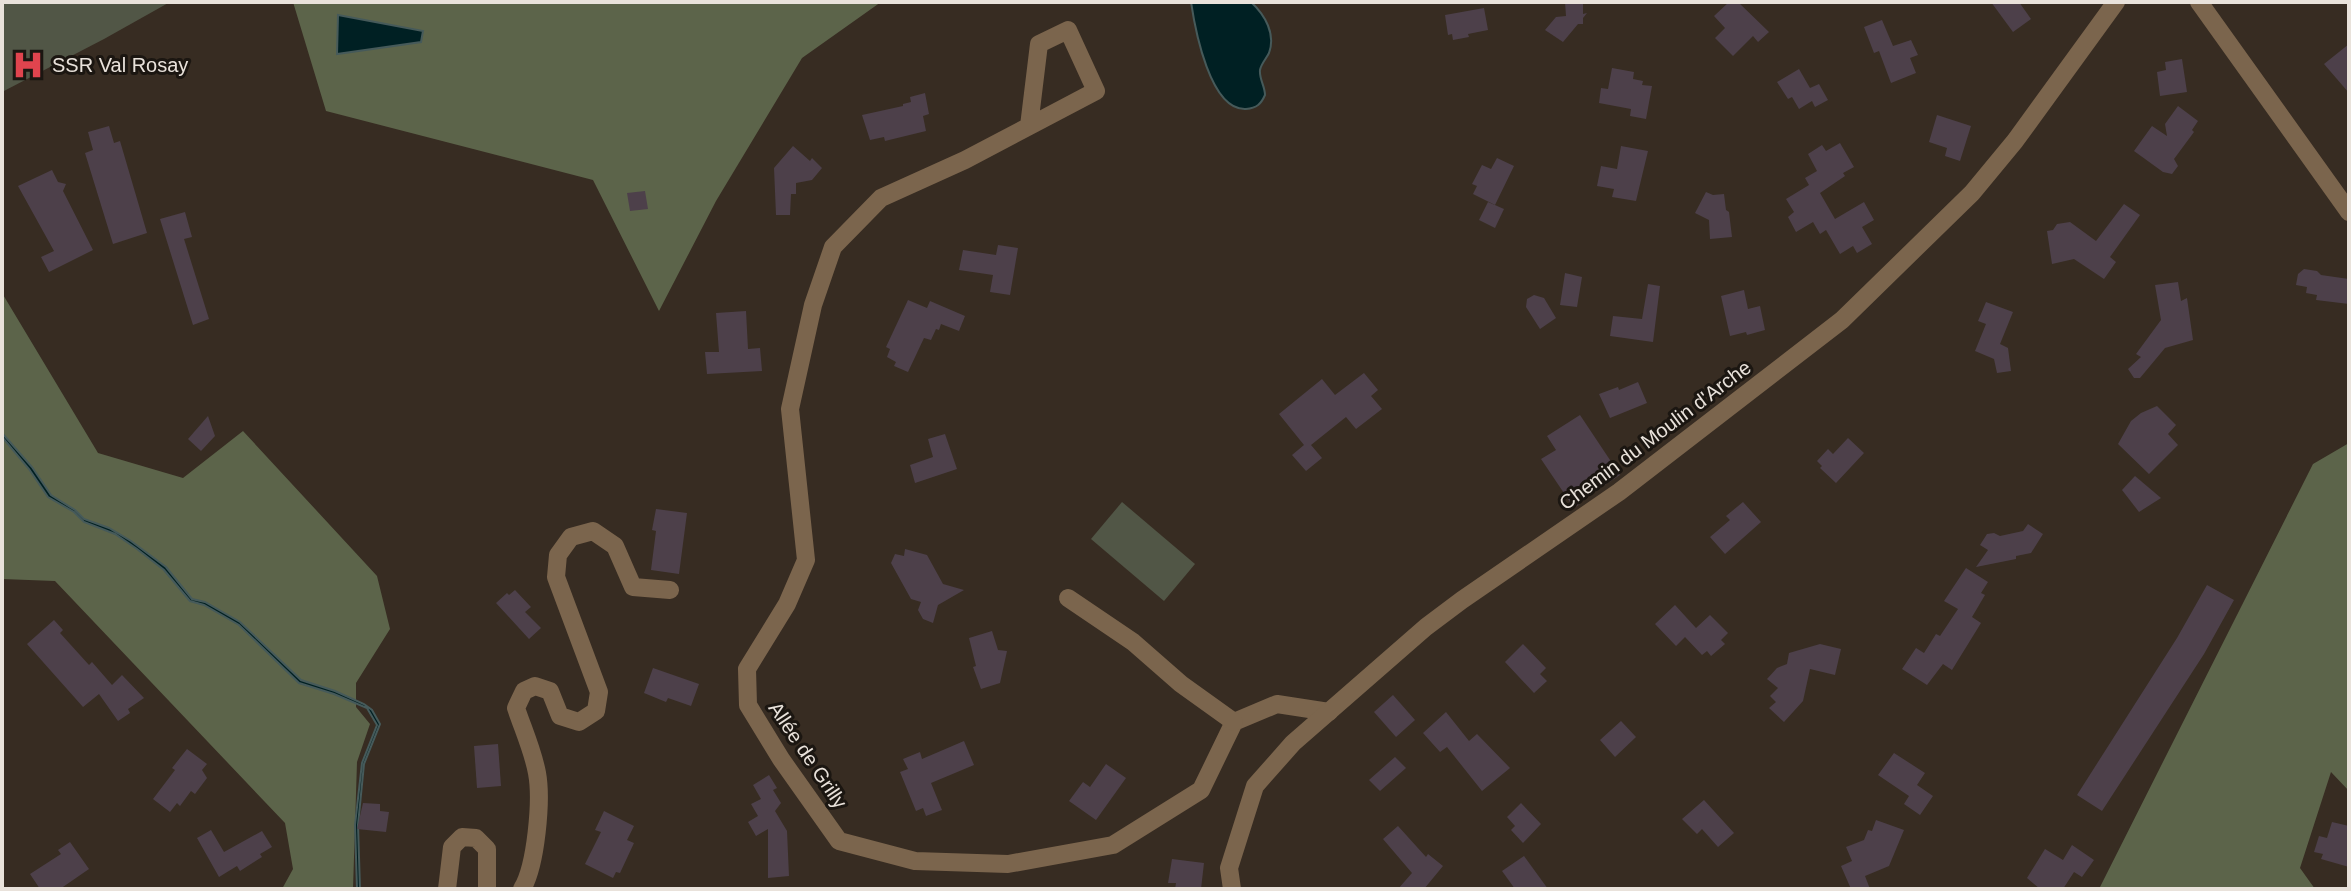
<svg xmlns="http://www.w3.org/2000/svg" width="2351" height="891" font-family="Helvetica,sans-serif">
<rect width="100%" height="100%" fill="#372c22"/>
<!-- green -->
<g fill="#515646">
<path d="M2 2H170L104 39 2 92Z"/>
<path d="M1122 502 1195 564 1164 601 1091 539Z"/>
</g>
<!-- forest -->
<g fill="#5c644a">
<path d="M293 2H881L802 58 716 201 659 311 593 180 326 111Z"/>
<path d="M2 293 98 453 183 478 243 431 377 576 390 629 356 683V707L370 724 357 762 353 889H282L293 869 285 823 55 581 2 579Z"/>
<path d="M2349 443V791L2331 772 2300 868 2315 889H2099L2313 464Z"/>
</g>
<!-- water -->
<g fill="#002023" stroke="#465a5a" stroke-width="2">
<path d="M1191 2H1251C1265 15 1276 34 1269 53 1266 59 1261 64 1260 70 1259 79 1265 86 1265 95 1261 104 1257 108 1246 109 1210 111 1195 29 1191 2Z"/>
<path d="M338 15 423 31 421 42 337 54Z"/>
<path d="M2 433 32 467 51 495 75 510 84 519 109 528 131 541 166 567 192 599 205 602 240 622 301 680 335 691 364 704 372 710 380 724 364 764 358 825 360 889H357L355 825 362 763 377 725 367 708 334 694 299 683 239 625 204 605 190 601 164 570 137 549 115 534 84 522 74 512 48 497 29 469 2 437Z"/>
</g>
<!-- building -->
<g fill="#4d404a">
<path d="M1565 2H1583V14L1587 13 1583 18V24H1578L1563 42 1545 30 1556 17 1566 16Z"/>
<path d="M1729 2H1738L1769 32 1758 42 1753 36 1733 56 1715 38 1725 28 1714 16Z"/>
<path d="M1991 2H2019L2031 19 2013 32Z"/>
<path d="M1484 8 1488 30 1468 34 1469 37 1453 40 1452 34 1448 35 1445 15Z"/>
<path d="M1882 20 1893 46 1911 40 1918 55 1910 58 1916 73 1891 83 1879 51 1874 53 1864 27Z"/>
<path d="M2349 44V93L2324 64Z"/>
<path d="M2182 59 2187 92 2160 96 2157 72 2166 70 2165 62Z"/>
<path d="M1612 68 1634 72 1633 79 1643 81 1642 85 1652 86 1646 119 1630 116 1631 109 1599 103 1601 88 1608 89Z"/>
<path d="M1799 69 1810 88 1819 84 1828 100 1815 107 1812 101 1799 109 1792 97 1788 99 1777 82Z"/>
<path d="M925 93 929 114 923 116 926 131 885 141 884 137 870 140 862 115 903 106V104L911 102 910 97Z"/>
<path d="M2178 106 2198 121 2192 130 2194 132 2174 159 2178 166 2172 174 2163 172 2134 151 2152 126 2167 136 2165 124Z"/>
<path d="M1937 115 1971 126 1960 161 1945 156 1947 148 1929 142Z"/>
<path d="M109 126 114 143 120 141 147 233 113 244 85 153 93 150 88 132Z"/>
<path d="M1840 143 1854 167 1843 173 1845 176 1820 193 1835 219 1864 202 1874 220 1862 227 1872 244 1857 253 1853 246 1840 254 1826 230 1820 234 1813 222 1796 232 1788 217 1794 212 1786 199 1809 185 1805 178 1817 171 1808 154 1822 145 1826 151Z"/>
<path d="M793 146 810 161 812 158 822 168 812 180 796 183V194H791L790 215H776L774 168Z"/>
<path d="M1621 146 1648 151 1636 201 1612 197 1614 189 1597 186 1601 166 1617 169Z"/>
<path d="M1497 158 1514 166 1495 205 1473 194 1477 186 1472 184 1482 165 1491 169Z"/>
<path d="M52 170 58 182 66 184 63 191 93 250 49 272 41 257 54 251 18 186Z"/>
<path d="M645 191 648 209 630 211 627 193Z"/>
<path d="M1706 192 1713 195 1724 194 1726 210 1729 212 1732 237 1710 239 1709 220 1695 213Z"/>
<path d="M1488 202 1504 209 1495 228 1479 220Z"/>
<path d="M2124 204 2140 215 2110 257 2116 262 2104 279 2074 259 2052 264 2047 231 2053 230 2057 224 2070 222 2096 241Z"/>
<path d="M185 212 192 237 184 239 209 319 193 325 160 219Z"/>
<path d="M998 245 1018 248 1010 295 990 292 993 275 959 270 963 250 996 255Z"/>
<path d="M2304 269 2317 271 2321 275 2349 279V304L2316 300 2317 295 2306 293 2307 287 2296 285 2298 274Z"/>
<path d="M1565 273 1582 277 1577 307 1560 305Z"/>
<path d="M2178 282 2181 301 2187 298 2193 340 2165 348 2140 378H2134L2128 369 2141 357 2136 354 2161 320 2155 285Z"/>
<path d="M1648 284 1660 286 1653 342 1610 336 1613 316 1642 319Z"/>
<path d="M1744 290 1748 309 1760 306 1765 330 1747 335 1746 332 1730 336 1721 296Z"/>
<path d="M1534 295 1544 298 1556 318 1540 329 1526 307 1527 299Z"/>
<path d="M908 300 927 308 930 301 965 316 959 331 941 324 939 330 936 329 931 340 924 338 908 372 894 366 896 362 887 357 890 349 886 347Z"/>
<path d="M1986 302 2013 312 2000 344 2008 348 2011 371 1997 373 1994 359 1975 351 1986 324 1978 321Z"/>
<path d="M746 311 748 349 760 348 762 371 707 374 705 352H719L716 313Z"/>
<path d="M1364 373 1378 390 1371 396 1382 409 1356 429 1346 417 1311 445 1322 458 1306 471 1292 455 1304 445 1279 414 1322 379 1335 395Z"/>
<path d="M1638 382 1647 403 1610 418 1599 394 1618 387 1619 390Z"/>
<path d="M2157 406 2176 425 2168 434 2178 445 2149 474 2118 444 2131 421 2141 413Z"/>
<path d="M1580 415 1620 475 1594 492 1580 487V504L1574 508 1541 459 1556 450 1547 436Z"/>
<path d="M208 416 215 436 201 451 188 439Z"/>
<path d="M945 434 957 469 915 483 910 465 933 457 928 439Z"/>
<path d="M1848 438 1864 453 1836 483 1820 468 1822 466 1817 461 1828 449 1833 454Z"/>
<path d="M2135 476 2161 498 2139 512 2122 490Z"/>
<path d="M1743 502 1761 522 1725 554 1710 537 1730 520 1726 516Z"/>
<path d="M656 509 687 513 679 574 651 570 656 531 652 530Z"/>
<path d="M2028 524 2043 534 2031 553 2016 556V559L1976 567 1988 550 1980 545 1987 534 1994 533 2000 536 2023 531Z"/>
<path d="M905 549 927 555 943 584 964 590 938 605 933 623 923 619 918 610 921 602 911 599 891 563 895 554 904 556Z"/>
<path d="M1966 568 1988 582 1981 593 1985 595 1972 617 1981 623 1952 670 1943 664 1927 685 1902 669 1916 648 1924 653 1936 634 1940 636 1958 609 1944 601Z"/>
<path d="M2207 585 2234 600 2204 654 2102 811 2077 795 2177 638Z"/>
<path d="M515 590 531 607 525 612 541 628 529 639 496 603 507 593 509 595Z"/>
<path d="M1675 605 1696 628 1710 615 1728 633 1721 640 1725 644 1711 656 1707 651 1702 655 1685 637 1676 646 1655 624Z"/>
<path d="M54 620 63 630 60 633 89 665 92 662 112 685 122 675 144 698 128 709 130 713 118 721 99 694 83 707 27 644Z"/>
<path d="M992 631 998 650 1007 651 1000 683 981 689 973 667 976 666 969 638Z"/>
<path d="M1523 644 1546 668 1540 674 1547 681 1534 693 1505 662Z"/>
<path d="M1820 644 1841 649 1835 675 1810 669 1803 701 1784 722 1769 708 1776 702 1770 696 1778 688 1767 679 1777 668 1787 664 1789 653Z"/>
<path d="M653 668 699 684 691 706 668 698 666 702 644 693Z"/>
<path d="M1393 695 1415 720 1396 737 1374 712Z"/>
<path d="M1446 712 1469 741 1477 734 1510 768 1482 791 1447 747 1440 752 1423 733Z"/>
<path d="M1621 721 1636 737 1615 757 1600 740Z"/>
<path d="M964 741 974 765 931 783 942 810 926 816 923 808 916 811 900 772 908 769 903 759 920 752 922 759Z"/>
<path d="M498 744 501 786 477 788 474 746Z"/>
<path d="M187 749 207 764 202 770 207 778 195 794 191 791 180 806 177 803 170 812 153 799 175 770 172 768Z"/>
<path d="M1894 753 1925 773 1917 785 1933 796 1920 815 1904 804 1909 796 1878 775Z"/>
<path d="M1395 757 1406 768 1380 791 1369 780Z"/>
<path d="M1106 764 1126 778 1096 820 1069 801 1083 782 1090 787Z"/>
<path d="M769 775 777 788 773 790 781 803 775 811 787 831 789 876 768 878V829L756 836 748 822 758 816 751 804 761 799 753 785Z"/>
<path d="M1704 800 1734 833 1718 847 1702 829 1697 834 1682 819Z"/>
<path d="M363 803 380 804V811L389 812 386 832 357 829Z"/>
<path d="M1521 803 1541 824 1523 843 1511 830 1515 826 1507 817Z"/>
<path d="M604 811 634 826 627 840 634 843 620 873 616 872 613 878 585 864 601 832 595 830Z"/>
<path d="M1876 820 1904 830 1889 866 1865 876 1870 889H1851L1841 866 1852 861 1846 847 1864 840 1868 830 1872 831Z"/>
<path d="M2332 822 2349 826V867L2321 859 2323 854 2314 852 2319 836 2327 838Z"/>
<path d="M1398 826 1426 857 1428 854 1443 866 1424 889H1398L1412 873 1383 839Z"/>
<path d="M211 830 224 852 262 831 272 847 260 854 262 857 240 871 237 866 219 877 197 838Z"/>
<path d="M70 842 89 869 60 889H40L30 874 61 854 58 850Z"/>
<path d="M2072 845 2094 860 2082 877 2074 872 2063 889H2040L2027 878 2045 849 2063 860Z"/>
<path d="M1524 856 1548 889H1515L1502 871Z"/>
<path d="M1172 859 1204 863 1201 889H1175L1176 883H1168Z"/>
</g>
<g fill="none" stroke-linecap="round" stroke-linejoin="round">
<!-- minor -->
<g stroke="#7b654d" stroke-width="18">
<path d="M2199 2 2349 212"/>
<path d="M1029 126 1039 44 1068 30 1096 91 965 160 881 198 833 247 813 305 790 409 806 560 787 604 747 669 748 705 781 759 839 841 915 861 1008 864 1113 845 1201 790 1234 722 1277 704 1329 712"/>
<path d="M1068 598 1133 642 1181 684 1234 722"/>
<path d="M447 889 452 847 462 837 476 838 487 849V889"/>
<path d="M522 889C536 866 542 800 537 773 533 751 523 729 516 708L524 691 535 686 550 691 560 716 579 722 596 711 599 692 556 577 558 555 571 537 593 531 615 546 633 587 670 590"/>
<path d="M1232 889 1229 868 1255 786 1293 743 1426 627 1462 600 1619 492 1842 320 1972 193 2015 141 2116 2"/>
</g>
</g>
<!-- icons -->
<defs>
<symbol id="hospital-bare" viewBox="-9 -9 18 18"><path d="M-5-5h3v3.5h4V-5h3V5h-3V1.5h-4V5h-3Z" fill="#e0444e" stroke="#1b1611" stroke-width="2.5" paint-order="stroke"/></symbol>
</defs>
<g fill-rule="evenodd">
<use href="#hospital-bare" x="6" y="43" width="44" height="44"/>
</g>
<g text-anchor="middle" dominant-baseline="central" stroke-width="6" stroke-linejoin="round" paint-order="stroke">
<!-- poi labels -->
<g font-size="20" fill="#e9e2db" stroke="#1b1611" text-anchor="start">
<text x="52" y="65">SSR Val Rosay</text>
</g>
<!-- street labels -->
<g font-size="20" fill="#e9e2db" stroke="#1b1611">
<text transform="translate(1655 435) rotate(-37)">Chemin du Moulin d'Arche</text>
<text transform="translate(808 755) rotate(56)">Allée de Grilly</text>
</g>
</g>
<!-- border -->
<rect width="2351" height="891" fill="none" stroke="#e9e2db" stroke-width="8"/>
</svg>
